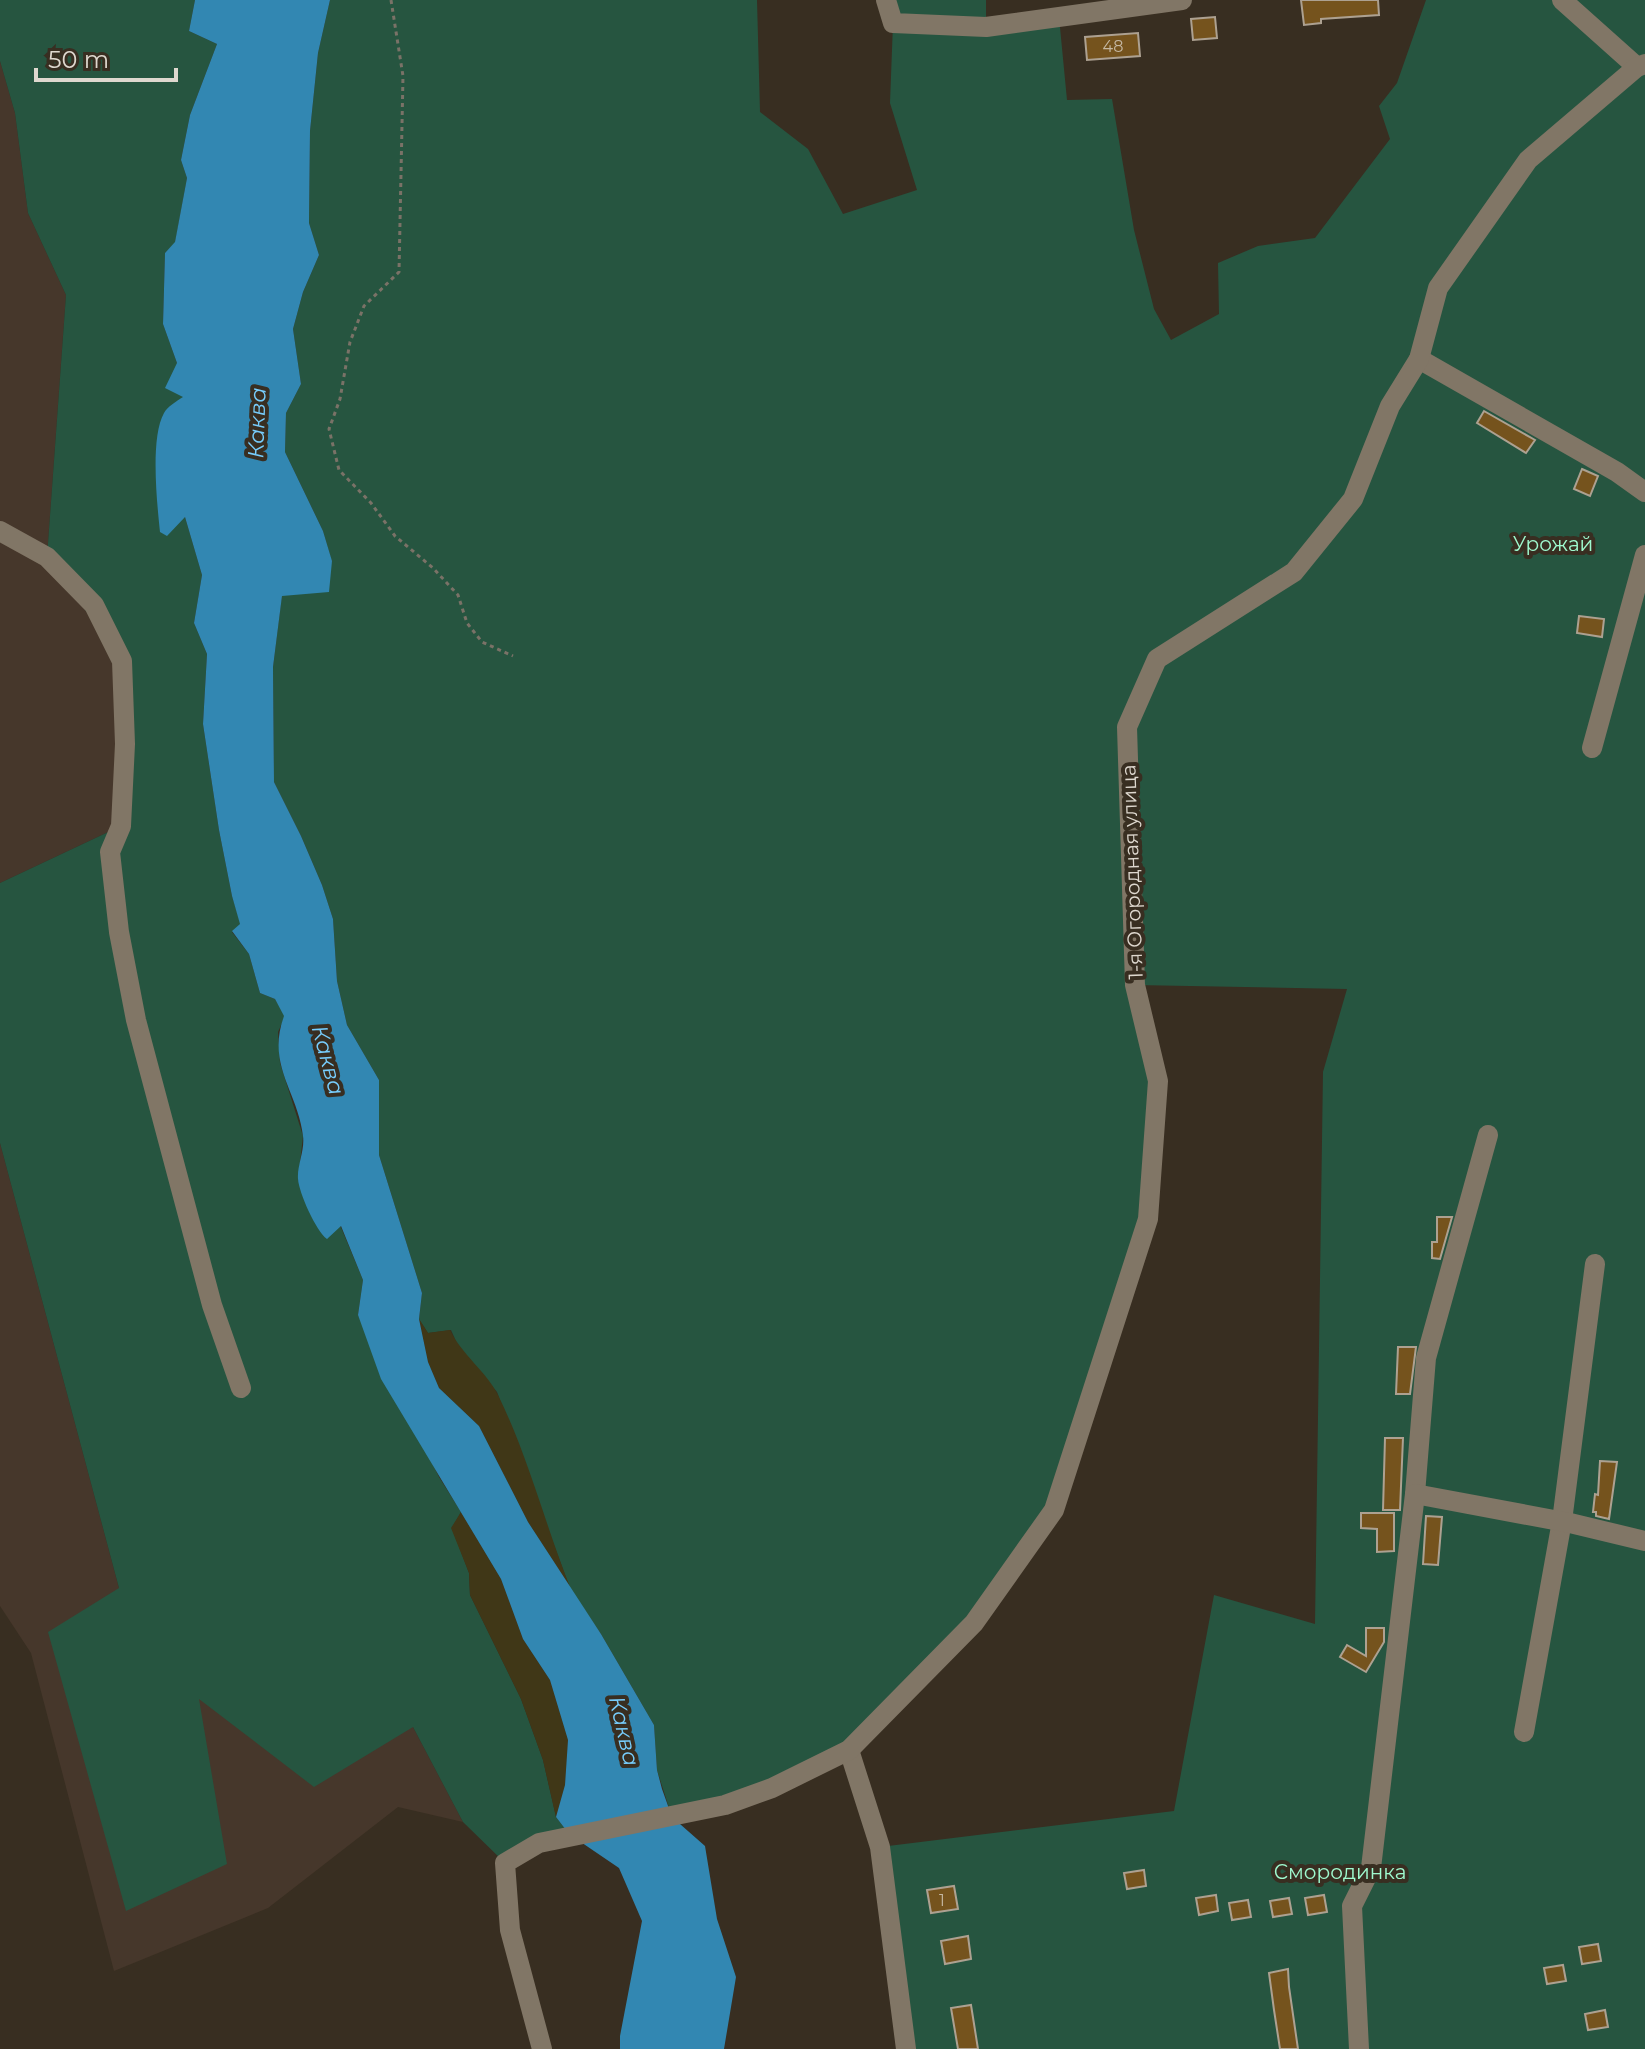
<svg xmlns="http://www.w3.org/2000/svg" width="1645" height="2049" font-family="Montserrat,sans-serif">
<rect width="100%" height="100%" fill="#382e21"/>
<!-- industrial -->
<g fill="#46372b">
<path d="M0 61 15 113 28 213 66 295 47 557 122 661 121 826 0 883Z"/>
<path d="M0 1143 119 1588 198 1698 413 1727 463 1822 398 1807 268 1908 114 1971 31 1653 0 1606Z"/>
</g>
<!-- green -->
<g fill="#265540">
<path d="M0 0H195L189 31 217 44 190 115 181 160 187 178 175 243 165 253 163 324 177 363 183 396 185 517 202 575 194 623 207 654 203 724 219 830 232 896 241 925 232 932 249 954 260 993 275 999 285 1016 278 1032 280 1063 303 1136 298 1180 340 1225 363 1280 358 1315 439 1477 461 1512 452 1528 469 1573 470 1595 521 1699 543 1760 556 1817 569 1834 505 1863 463 1822 413 1727 314 1787 199 1699 227 1864 126 1911 48 1632 119 1588 0 1143V883L121 826 122 661 47 557 66 295 28 213 15 113 0 61Z"/>
<path d="M330 0H757L760 112 808 149 843 214 917 190 890 103 893 23 886 0H986V26L1059 17 1067 100 1112 99 1134 230 1154 309 1171 340 1219 314 1218 263 1258 246 1315 238 1390 139 1379 106 1397 83 1426 0H1645V2049H906L880 1847 1174 1811 1214 1595 1315 1624 1323 1072 1347 989 1135 985 1158 1081 1148 1219 1054 1510 974 1623 849 1750 672 1817 657 1770 654 1725 601 1634 570 1588 497 1392 458 1346 451 1330 428 1333 419 1319 422 1293 379 1155V1080L347 1025 337 981 333 919 322 885 301 836 274 782 273 667 282 595 332 562 323 531 285 452 286 413 301 384 293 329 303 292 319 255 309 223 310 131 318 53Z"/>
</g>
<!-- sand -->
<g fill="#403717">
<path d="M419 1319 428 1333 450 1330C462 1355 486 1371 498 1395 528 1456 545 1524 570 1587L528 1522 479 1426 439 1388 428 1362Z"/>
<path d="M461 1512 501 1579 523 1639 550 1680 568 1740 565 1785 556 1817 543 1760 521 1699 470 1595 469 1573 451 1528Z"/>
</g>
<!-- water -->
<path fill="#3287b2" d="M195 0H330L318 53 310 131 309 223 319 255 303 292 293 329 301 384 286 413 285 452 323 531 332 561 329 592 282 596 273 667 274 782 301 836 322 885 333 919 337 981 347 1025 379 1080V1155L422 1293 419 1319 428 1362 439 1388 479 1426 528 1522 601 1634 654 1725 657 1770 662 1789 672 1817 705 1846 717 1919 736 1977 724 2049H620V2036L642 1921 619 1868 569 1834 556 1817 565 1785 568 1740 550 1680 523 1639 501 1579 381 1379 358 1315 363 1280 341 1226 327 1239C316 1231 299 1193 298 1179 297 1165 305 1150 303 1136 298 1092 266 1065 284 1016L275 999 260 993 249 954 232 931 240 924 232 896 219 830 203 724 207 654 194 623 202 575 185 517 167 536 160 532C157 503 150 438 164 413 167 407 177 401 183 397L165 388 177 363 163 324 165 253 175 242 187 178 181 160 190 115 217 44 189 31Z"/>
<!-- building -->
<g fill="#75531d" stroke="#ada191" stroke-width="2">
<path d="M1301 0H1378L1379 15 1321 19V23L1304 25Z"/>
<path d="M1215 17 1217 38 1193 40 1191 19Z"/>
<path d="M1138 33 1140 56 1087 60 1085 37Z"/>
<path d="M1484 411 1535 440 1526 453 1477 423Z"/>
<path d="M1582 469 1598 476 1590 496 1574 489Z"/>
<path d="M1579 616 1604 619 1602 637 1577 633Z"/>
<path d="M1437 1217H1452L1440 1259 1432 1258V1242H1437Z"/>
<path d="M1398 1347H1416L1410 1394H1396Z"/>
<path d="M1385 1438H1403L1400 1510H1383Z"/>
<path d="M1600 1461 1617 1462 1609 1519 1596 1516V1512H1593L1595 1494 1598 1495Z"/>
<path d="M1361 1513H1394V1551L1377 1552V1529L1361 1528Z"/>
<path d="M1426 1516 1442 1517 1438 1565 1423 1564Z"/>
<path d="M1366 1628H1384V1642L1366 1672 1340 1657 1347 1645 1366 1656Z"/>
<path d="M1144 1870 1146 1886 1127 1889 1124 1873Z"/>
<path d="M954 1886 958 1909 931 1913 927 1890Z"/>
<path d="M1216 1895 1218 1911 1199 1915 1196 1898Z"/>
<path d="M1324 1895 1327 1912 1308 1915 1305 1898Z"/>
<path d="M1289 1898 1292 1914 1273 1917 1270 1901Z"/>
<path d="M1248 1900 1251 1917 1232 1920 1229 1903Z"/>
<path d="M968 1936 971 1959 945 1964 941 1941Z"/>
<path d="M1598 1944 1601 1961 1582 1964 1579 1947Z"/>
<path d="M1563 1965 1566 1981 1547 1984 1544 1968Z"/>
<path d="M1288 1969 1289 1987 1298 2049H1280L1274 2010 1269 1973Z"/>
<path d="M971 2005 978 2049H958L951 2008Z"/>
<path d="M1605 2010 1608 2027 1588 2030 1585 2014Z"/>
</g>
<g fill="none" stroke-linecap="round" stroke-linejoin="round">
<!-- path -->
<path stroke="#7a7267" stroke-width="3" stroke-dasharray="4 4" stroke-linecap="butt" d="M391 0 403 76 399 272 364 306 350 342 340 399 329 429 339 470 371 503 395 536 433 568 458 595 467 623 482 642 513 656"/>
<!-- minor -->
<g stroke="#817666" stroke-width="20">
<path d="M886 0 893 23 986 27 1182 0"/>
<path d="M1562 0 1637 67"/>
<path d="M1419 359 1617 472 1645 492"/>
<path d="M0 531 47 557 94 605 122 661 125 744 121 826 110 852 119 932 136 1020 212 1305 241 1388"/>
<path d="M1592 748 1645 555"/>
<path d="M1415 1494 1426 1358 1488 1135"/>
<path d="M1524 1732 1562 1521 1595 1264"/>
<path d="M849 1750 880 1847 906 2049"/>
<path d="M542 2049 510 1930 505 1863 539 1843 725 1805 772 1788 849 1750 974 1623 1054 1510 1148 1219 1158 1081 1135 985 1127 727 1157 659 1294 572 1353 499 1390 406 1419 359 1438 288 1528 160 1637 67 1645 64"/>
<path d="M1359 2049 1352 1906 1371 1868 1415 1494 1570 1523 1645 1541"/>
</g>
</g>
<g text-anchor="middle" dominant-baseline="central" stroke-width="8" stroke-linejoin="round" paint-order="stroke">
<!-- number labels -->
<g font-size="16" fill="#c4b7a2">
<text x="1113" y="46">48</text>
<text x="942" y="1900">1</text>
</g>
<!-- park labels -->
<g font-size="20" fill="#9ffacf" stroke="#382e21">
<text x="1553" y="544">Урожай</text>
<text x="1340" y="1872">Смородинка</text>
</g>
<!-- street labels -->
<g font-size="20" fill="#ded8cf" stroke="#382e21">
<text transform="translate(1132 872) rotate(-92)">1-я Огородная улица</text>
</g>
<!-- water labels -->
<g font-size="22" font-style="italic" fill="#77cdfc" stroke="#382e21">
<text transform="translate(257 423) rotate(-88)">Каква</text>
<text transform="translate(328 1060) rotate(75)">Каква</text>
<text transform="translate(624 1731) rotate(77)">Каква</text>
</g>
</g>
<!-- scale -->
<path d="M36 68v12h140v-12" fill="none" stroke="#ded8cf" stroke-width="4"/>
<text x="48" y="68" font-size="24" fill="#ded8cf" stroke="#382e21" stroke-width="6" paint-order="stroke">50 m</text>
</svg>
